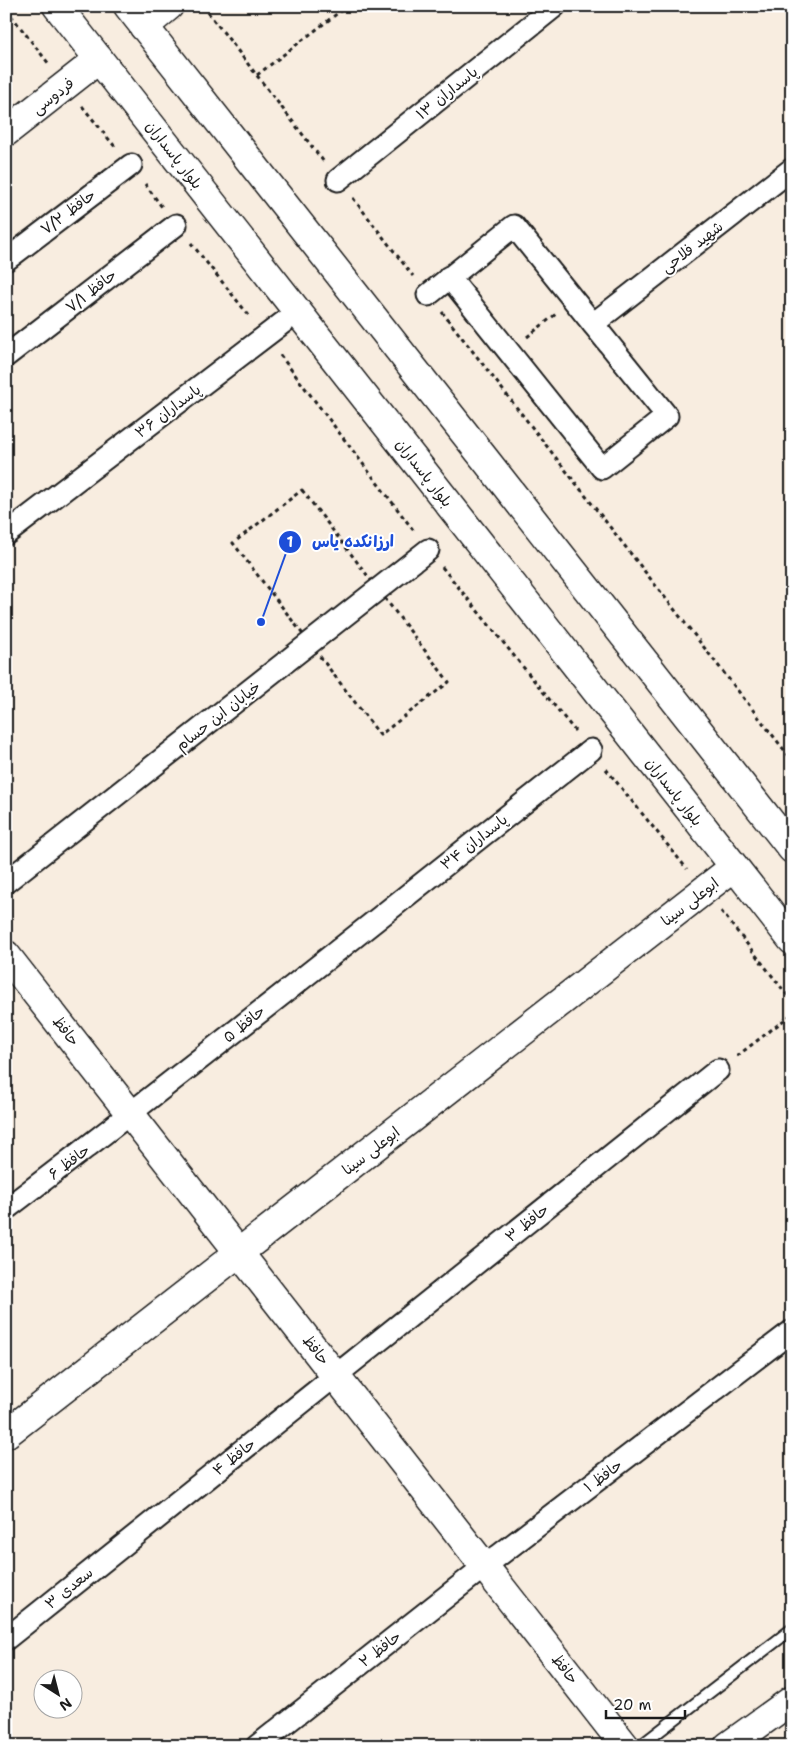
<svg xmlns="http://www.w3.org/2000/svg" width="798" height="1752" font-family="'Shantell Sans','Playpen Sans Arabic',sans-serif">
<rect width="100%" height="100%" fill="#f8ede0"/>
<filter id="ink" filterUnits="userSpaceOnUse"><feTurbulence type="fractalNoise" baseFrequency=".02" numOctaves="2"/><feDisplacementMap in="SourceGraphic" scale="10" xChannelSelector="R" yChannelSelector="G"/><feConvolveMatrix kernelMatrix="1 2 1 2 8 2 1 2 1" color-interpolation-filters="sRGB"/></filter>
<g filter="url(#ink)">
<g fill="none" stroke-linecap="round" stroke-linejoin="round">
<defs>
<path id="lane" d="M640 1746 792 1629"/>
<g id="street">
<path d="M338 180 555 6"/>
<path d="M6 260 131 165"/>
<path d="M428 295 514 226 667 416 602 468 449 277"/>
<path d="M593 324 792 169"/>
<path d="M6 356 176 225"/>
<path d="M6 534 297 312"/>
<path d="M6 882 428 550"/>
<path d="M6 1209C204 1059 396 903 591 750"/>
<path d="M6 1639 718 1070"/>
<path d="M257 1746 485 1566 792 1331"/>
</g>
<g id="secondary">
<path d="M144 27 169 6"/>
<path d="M6 132 99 59"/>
<path d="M6 955 625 1746"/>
<path d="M6 1434 734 867"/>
<path d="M728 1746 792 1700"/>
</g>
<g id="primary">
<path d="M57 6 792 940"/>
<path d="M128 6 792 849"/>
</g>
</defs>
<!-- lane casing -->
<use href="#lane" stroke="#1c1c1c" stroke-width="14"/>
<!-- street casing -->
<use href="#street" stroke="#1c1c1c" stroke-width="25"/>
<!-- secondary casing -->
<use href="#secondary" stroke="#1c1c1c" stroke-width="31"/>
<!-- primary casing -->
<use href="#primary" stroke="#1c1c1c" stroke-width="31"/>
<!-- path -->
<g stroke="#1c1c1c" stroke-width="3" stroke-dasharray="4 4" stroke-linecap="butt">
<path d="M203 6 324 162"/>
<path d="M6 9 49 64"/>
<path d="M257 75 347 6"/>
<path d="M82 106 116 148"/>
<path d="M145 184 162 207"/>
<path d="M353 198 413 276"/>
<path d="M191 243 251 318"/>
<path d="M442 312 792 760"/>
<path d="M527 337 556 314"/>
<path d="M280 355 414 531"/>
<path d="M302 490 449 682 380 735 233 543Z"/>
<path d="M442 567 575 731"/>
<path d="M606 769 687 869"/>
<path d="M721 911 792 1001"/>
<path d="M737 1056 792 1014"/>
</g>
<!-- lane -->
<use href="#lane" stroke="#fff" stroke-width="10"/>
<!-- street -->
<use href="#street" stroke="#fff" stroke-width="21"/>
<!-- secondary -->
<use href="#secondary" stroke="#fff" stroke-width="28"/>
<!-- primary -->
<use href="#primary" stroke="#fff" stroke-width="28"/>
</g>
</g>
<g text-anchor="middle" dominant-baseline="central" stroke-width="4" stroke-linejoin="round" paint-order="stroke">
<!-- street labels -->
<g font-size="15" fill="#1c1c1c" stroke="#fff">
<text transform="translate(447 93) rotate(-39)">پاسداران ۱۳</text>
<text transform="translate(53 96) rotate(-38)">فردوسی</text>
<text transform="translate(174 155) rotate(52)">بلوار پاسداران</text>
<text transform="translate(68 212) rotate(-37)">حافظ ۷/۲</text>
<text transform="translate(692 247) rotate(-38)">شهید فلاحی</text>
<text transform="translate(91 291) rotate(-38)">حافظ ۷/۱</text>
<text transform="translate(168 411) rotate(-37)">پاسداران ۳۶</text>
<text transform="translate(424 473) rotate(52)">بلوار پاسداران</text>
<text transform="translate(218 716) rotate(-38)">خیابان ابن حسام</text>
<text transform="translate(674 792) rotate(52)">بلوار پاسداران</text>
<text transform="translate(474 842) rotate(-38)">پاسداران ۳۴</text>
<text transform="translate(690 902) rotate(-38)">ابوعلی سینا</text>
<text transform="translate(244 1024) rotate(-39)">حافظ ۵</text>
<text transform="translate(66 1031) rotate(52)">حافظ</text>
<text transform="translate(371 1151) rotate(-38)">ابوعلی سینا</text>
<text transform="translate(69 1162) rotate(-37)">حافظ ۶</text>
<text transform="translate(527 1223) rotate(-39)">حافظ ۳</text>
<text transform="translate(316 1350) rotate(52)">حافظ</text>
<text transform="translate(234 1457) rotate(-38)">حافظ ۴</text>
<text transform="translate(603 1476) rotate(-37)">حافظ ۱</text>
<text transform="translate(69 1588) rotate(-39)">سعدی ۳</text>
<text transform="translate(380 1649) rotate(-38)">حافظ ۲</text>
<text transform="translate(565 1669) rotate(52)">حافظ</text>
</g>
</g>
<!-- callouts -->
<path fill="none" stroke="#1d4ed8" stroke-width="2" d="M261 622L290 542"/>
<g fill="#1d4ed8" stroke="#fff" stroke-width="2">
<circle cx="261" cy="622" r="5"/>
<circle cx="290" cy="542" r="12"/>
</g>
<g font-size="15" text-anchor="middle" font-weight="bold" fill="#fff">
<text x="290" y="547">1</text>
</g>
<g font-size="16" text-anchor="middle" font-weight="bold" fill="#1d4ed8" stroke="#fff" stroke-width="4" stroke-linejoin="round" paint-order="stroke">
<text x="353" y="547">ارزانکده یاس</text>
</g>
<!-- margin -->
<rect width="798" height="1752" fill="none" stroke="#fff" stroke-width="25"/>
<rect x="12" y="12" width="773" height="1727" fill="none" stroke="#1c1c1c" stroke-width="2" filter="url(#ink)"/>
<!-- north arrow -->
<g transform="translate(58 1694) rotate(144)"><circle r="24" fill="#ffffff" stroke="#a4a4a4"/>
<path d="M0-4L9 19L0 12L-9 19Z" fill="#1c1c1c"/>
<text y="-8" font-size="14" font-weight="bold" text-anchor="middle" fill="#1c1c1c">N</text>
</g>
<!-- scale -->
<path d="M606 1710v8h79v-8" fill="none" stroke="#1c1c1c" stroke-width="2.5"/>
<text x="613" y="1710" font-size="15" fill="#1c1c1c" stroke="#ffffff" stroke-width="4" paint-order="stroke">20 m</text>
</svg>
